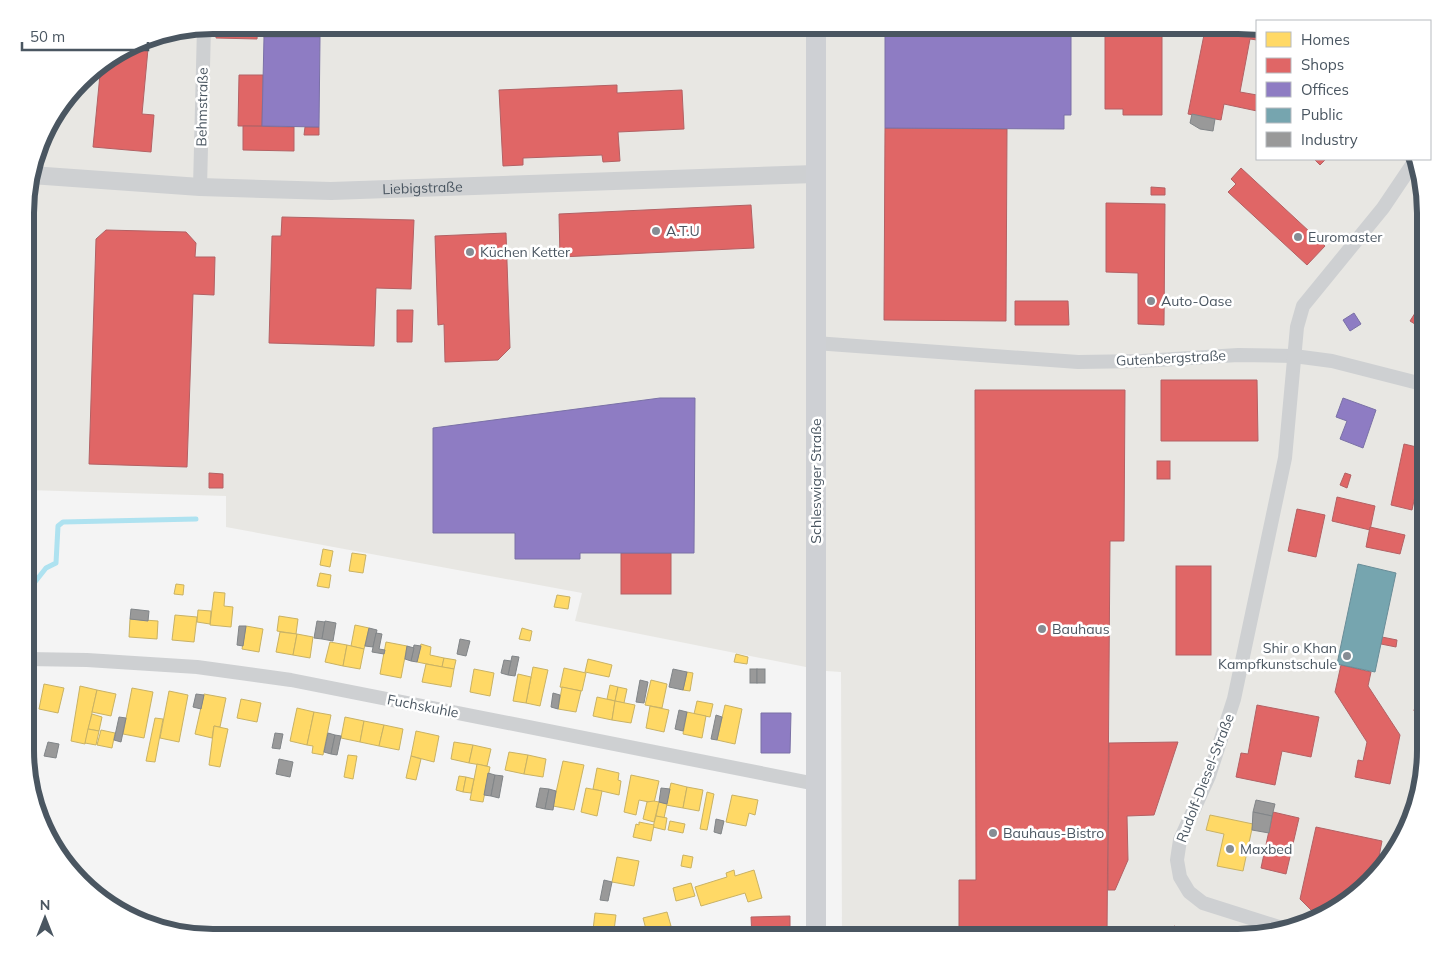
<svg xmlns="http://www.w3.org/2000/svg" width="1451" height="963" font-family="Mulish,sans-serif">
<rect width="100%" height="100%" fill="#f4f4f4"/>
<!-- commercial -->
<path fill="#e8e7e3" d="M213 25H1238L1257 28V159H1413L1426 201V762L1416 811 1394 855 1332 913 1250 938H842L841 672 826 671 575 621 582 593 226 527V496L27 490V189L45 130 89 72 141 39Z"/>
<!-- homes -->
<g fill="#ffd966" stroke="#c9b264">
<path d="M323 549 333 551 330 567 320 565Z"/>
<path d="M352 553 366 555 363 573 349 571Z"/>
<path d="M320 573 331 575 329 588 317 586Z"/>
<path d="M176 584 184 585 183 595 174 594Z"/>
<path d="M214 592 225 593 224 606 233 607 231 627 210 625Z"/>
<path d="M557 595 570 597 568 609 554 607Z"/>
<path d="M198 610 211 611 210 624 197 622Z"/>
<path d="M175 615 197 617 194 642 172 640Z"/>
<path d="M279 616 298 619 296 634 277 631Z"/>
<path d="M130 619 158 621 157 639 129 637Z"/>
<path d="M355 625 369 628 364 649 351 646Z"/>
<path d="M246 626 263 629 259 652 242 649Z"/>
<path d="M522 628 532 631 530 641 519 639Z"/>
<path d="M280 632 297 634 293 655 276 652Z"/>
<path d="M297 634 313 637 310 658 293 655Z"/>
<path d="M330 642 347 645 343 666 325 662Z"/>
<path d="M386 642 407 646 401 678 380 674Z"/>
<path d="M421 644 431 647 430 655 444 658 442 667 417 662Z"/>
<path d="M347 645 364 649 360 669 343 666Z"/>
<path d="M736 654 748 657 747 664 734 662Z"/>
<path d="M444 658 456 660 454 669 442 667Z"/>
<path d="M588 659 612 665 609 677 585 672Z"/>
<path d="M426 664 454 669 451 687 422 682Z"/>
<path d="M533 667 548 670 540 706 526 703Z"/>
<path d="M564 668 586 673 582 691 560 687Z"/>
<path d="M474 669 494 673 490 696 470 692Z"/>
<path d="M687 672 693 673 690 691 683 690Z"/>
<path d="M518 674 531 677 526 703 513 701Z"/>
<path d="M651 680 667 684 662 708 645 705Z"/>
<path d="M44 684 64 688 58 713 39 709Z"/>
<path d="M610 685 618 687 615 701 607 699Z"/>
<path d="M80 686 97 690 85 744 71 741Z"/>
<path d="M562 687 581 691 576 712 558 709Z"/>
<path d="M618 687 627 689 624 703 615 701Z"/>
<path d="M132 688 153 692 144 738 123 734Z"/>
<path d="M97 690 116 694 111 716 92 712Z"/>
<path d="M169 691 188 695 179 742 160 738Z"/>
<path d="M204 694 226 698 220 727 214 726 212 738 195 734Z"/>
<path d="M597 697 615 701 612 720 593 716Z"/>
<path d="M241 699 261 703 257 722 237 718Z"/>
<path d="M615 701 635 705 631 723 612 720Z"/>
<path d="M697 701 713 704 710 717 694 714Z"/>
<path d="M725 705 742 709 735 744 717 740Z"/>
<path d="M650 706 669 710 664 732 646 728Z"/>
<path d="M297 708 314 712 307 745 290 741Z"/>
<path d="M314 712 331 715 323 755 312 753 313 746 307 745Z"/>
<path d="M687 712 706 716 702 738 683 734Z"/>
<path d="M92 714 102 717 99 731 88 729Z"/>
<path d="M345 717 364 721 360 742 341 738Z"/>
<path d="M155 718 163 719 155 762 146 761Z"/>
<path d="M364 721 384 725 379 746 360 742Z"/>
<path d="M384 725 403 729 399 750 379 746Z"/>
<path d="M214 726 228 729 220 767 209 765Z"/>
<path d="M88 729 99 731 96 745 85 743Z"/>
<path d="M101 730 115 733 112 748 97 745Z"/>
<path d="M416 731 439 736 434 762 411 756Z"/>
<path d="M454 742 473 745 469 763 451 759Z"/>
<path d="M473 745 491 749 487 766 469 763Z"/>
<path d="M509 752 528 755 524 774 505 770Z"/>
<path d="M348 755 357 756 353 779 344 777Z"/>
<path d="M528 755 546 759 543 777 524 774Z"/>
<path d="M411 756 421 759 416 780 406 778Z"/>
<path d="M563 761 584 765 574 810 553 806Z"/>
<path d="M477 764 490 767 483 802 470 800Z"/>
<path d="M597 768 619 773 618 780 621 781 619 795 593 789Z"/>
<path d="M631 775 659 781 654 803 639 800 636 815 624 812Z"/>
<path d="M459 776 466 777 463 792 456 790Z"/>
<path d="M466 777 474 779 471 793 463 792Z"/>
<path d="M671 783 687 787 683 808 666 805Z"/>
<path d="M687 787 703 790 699 811 683 808Z"/>
<path d="M586 788 602 791 597 816 581 812Z"/>
<path d="M707 792 714 794 707 830 700 829Z"/>
<path d="M732 795 758 800 755 815 749 813 746 826 726 822Z"/>
<path d="M654 801 659 802 654 822 643 819 647 802Z"/>
<path d="M659 802 667 804 664 818 656 816Z"/>
<path d="M1210 815 1253 824 1243 871 1217 866 1224 834 1206 830Z"/>
<path d="M656 816 667 818 665 830 653 827Z"/>
<path d="M670 821 685 824 683 833 668 830Z"/>
<path d="M639 822 654 825 651 841 633 837 636 824 639 825Z"/>
<path d="M683 855 693 857 691 868 681 866Z"/>
<path d="M617 857 639 861 634 886 612 882Z"/>
<path d="M734 870 735 876 754 870 762 898 748 902 745 893 701 906 695 887 727 877 726 873Z"/>
<path d="M691 883 695 896 676 901 673 888Z"/>
<path d="M667 912 671 926 647 933 643 918Z"/>
<path d="M595 913 616 915 613 938H592Z"/>
<path d="M542 927 572 936 571 938H539Z"/>
</g>
<!-- shops -->
<g fill="#e06666" stroke="#b36164">
<path d="M216 25H258L257 39 216 38Z"/>
<rect x="264" y="25" width="20" height="12"/>
<path d="M1105 25H1162V115H1123V109H1105Z"/>
<path d="M1206 25H1238L1257 28V40L1250 39 1240 92 1257 95V111L1224 104 1221 120 1188 114Z"/>
<path d="M149 38 142 114 154 115 151 152 93 147 101 64 141 39Z"/>
<path d="M239 75H263L262 126H238Z"/>
<path d="M617 85V93L682 90 684 129 618 132 620 161 603 162 602 155 523 158V165L503 166 499 90Z"/>
<path d="M56 114 55 124 49 123Z"/>
<path d="M49 123V142L41 141 45 130Z"/>
<path d="M243 126 294 127V151L243 150Z"/>
<path d="M305 127H319V135H304Z"/>
<path d="M885 128 1007 129 1006 321 884 320Z"/>
<path d="M1314 159H1326L1320 165Z"/>
<path d="M1241 168 1325 246 1307 265 1228 192 1236 184 1231 179Z"/>
<path d="M1151 187 1165 188V195H1151Z"/>
<path d="M1106 203 1165 204 1164 325 1138 324V273L1106 272Z"/>
<path d="M751 205 754 248 560 257 559 214Z"/>
<path d="M282 217 414 220 411 289 376 288 374 346 269 343 272 236H281Z"/>
<path d="M106 230 186 232 196 243 195 257H215L214 295 193 294 187 467 89 464 96 239Z"/>
<path d="M506 233 510 348 498 360 445 362 444 324 438 325 435 236Z"/>
<path d="M27 239 32 240 27 267Z"/>
<path d="M1426 296V331L1410 321Z"/>
<path d="M1015 301H1068L1069 325H1015Z"/>
<path d="M397 310H413L412 342H397Z"/>
<path d="M1161 380H1257L1258 441H1161Z"/>
<path d="M975 390H1125L1124 541H1110L1107 936 959 938V880H976Z"/>
<path d="M1404 444 1425 449 1412 510 1391 505Z"/>
<rect x="1157" y="461" width="13" height="18"/>
<path d="M209 473 223 474V488H209Z"/>
<path d="M1345 473 1351 475 1347 488 1340 485Z"/>
<path d="M1337 497 1375 506 1370 530 1332 521Z"/>
<path d="M1297 509 1325 515 1316 557 1288 551Z"/>
<path d="M1370 527 1405 535 1400 554 1366 547Z"/>
<rect x="621" y="553" width="50" height="41"/>
<rect x="1176" y="566" width="35" height="89"/>
<path d="M1382 637 1397 640 1396 647 1381 644Z"/>
<path d="M1341 665 1371 672 1368 686 1400 735 1390 784 1355 777 1358 760 1363 761 1367 742 1335 692Z"/>
<path d="M1418 691 1426 693V713L1414 711Z"/>
<path d="M1257 705 1319 717 1311 757 1282 751 1275 785 1236 777 1241 753 1248 754Z"/>
<path d="M1178 742 1154 815 1127 816 1128 860 1115 890H1108L1109 743Z"/>
<path d="M1423 747 1426 748V762L1421 788 1415 787Z"/>
<path d="M1273 812 1299 818 1286 874 1261 868Z"/>
<path d="M1316 827 1382 841 1376 872 1338 908 1324 905 1315 914 1300 899Z"/>
<path d="M790 916V938H752L751 917Z"/>
<path d="M1174 926 1197 934 1196 938H1170Z"/>
</g>
<!-- offices -->
<g fill="#8e7cc3" stroke="#7a71a6">
<path d="M885 25H1071V115H1064V129L885 128Z"/>
<path d="M264 37H320L319 127 262 126Z"/>
<path d="M1354 313 1361 324 1350 331 1343 320Z"/>
<path d="M660 398H695L694 553H580V559H515V533H433V428Z"/>
<path d="M1343 398 1376 410 1363 448 1340 439 1347 421 1336 417Z"/>
<path d="M761 713H791L790 753H761Z"/>
</g>
<!-- public -->
<path fill="#76a5af" stroke="#698d98" d="M1358 564 1396 573 1375 672 1337 664Z"/>
<!-- industry -->
<g fill="#999" stroke="#818588">
<path d="M1192 114 1215 119 1213 131 1200 129 1190 123Z"/>
<path d="M131 609 149 611 148 621 130 619Z"/>
<path d="M317 621 325 622 322 639 314 638Z"/>
<path d="M325 621 336 623 333 641 322 639Z"/>
<path d="M239 626H246L243 646 237 645Z"/>
<path d="M369 628 377 630 373 647 365 646Z"/>
<path d="M376 633 382 634 379 649 385 650 384 654 372 652Z"/>
<path d="M460 639 470 641 466 656 457 654Z"/>
<path d="M414 645 421 646 417 662 411 661Z"/>
<path d="M407 646 414 648 411 661 405 659Z"/>
<path d="M512 656 519 657 515 676 508 675Z"/>
<path d="M504 660 511 661 508 675 501 673Z"/>
<path d="M673 669 687 672 683 690 669 687Z"/>
<rect x="750" y="669" width="7" height="14"/>
<rect x="757" y="669" width="8" height="14"/>
<path d="M640 680 648 682 644 703 636 702Z"/>
<path d="M553 693 560 695 558 709 551 707Z"/>
<path d="M196 694 204 695 201 709 193 707Z"/>
<path d="M679 710 687 712 683 731 675 729Z"/>
<path d="M716 715 722 717 717 740 711 739Z"/>
<path d="M119 717 126 718 121 742 114 740Z"/>
<path d="M275 733 283 734 280 749 272 748Z"/>
<path d="M328 733 335 735 331 754 324 752Z"/>
<path d="M335 735 341 736 337 755 331 754Z"/>
<path d="M48 742 59 744 56 758 44 756Z"/>
<path d="M279 759 293 762 290 777 276 774Z"/>
<path d="M488 773 495 775 491 796 484 795Z"/>
<path d="M495 775 503 776 499 798 491 796Z"/>
<path d="M540 788 549 789 545 809 536 807Z"/>
<path d="M661 788 670 789 667 804 659 802Z"/>
<path d="M549 789 556 791 553 810 545 809Z"/>
<path d="M1256 800 1275 804 1272 816 1253 812Z"/>
<path d="M1253 812 1272 816 1269 833 1252 830Z"/>
<path d="M716 819 724 821 721 834 714 832Z"/>
<path d="M604 880 612 882 608 901 600 900Z"/>
</g>
<g fill="none" stroke-linecap="round" stroke-linejoin="round">
<!-- stream -->
<path stroke="#aee2f0" stroke-width="5" d="M27 592 46 568 56 563 58 526 63 522 196 519"/>
<!-- minor -->
<g stroke="#ced0d2" stroke-width="14">
<path d="M200 187 204 27"/>
<path d="M815 343 1078 362 1142 361 1238 355 1294 356 1332 361 1426 385"/>
<path d="M27 659 87 660 197 667 291 680 816 784"/>
<path d="M1282 928 1203 903 1189 892 1180 877 1177 860 1180 840 1209 776 1234 699 1285 458 1297 327 1303 306 1383 208 1414 162"/>
</g>
<!-- tertiary -->
<path stroke="#ced0d2" stroke-width="18" id="s1" d="M31 175 200 187 331 191 815 174"/>
<!-- secondary -->
<path stroke="#ced0d4" stroke-width="20" d="M816 25V938"/>
</g>
<!-- markers -->
<g fill="#868d94" stroke="#fff" stroke-width="2">
<circle cx="656" cy="231" r="5"/>
<circle cx="1298" cy="237" r="5"/>
<circle cx="470" cy="252" r="5"/>
<circle cx="1151" cy="301" r="5"/>
<circle cx="1042" cy="629" r="5"/>
<circle cx="1347" cy="656" r="5"/>
<circle cx="993" cy="833" r="5"/>
<circle cx="1230" cy="849" r="5"/>
</g>
<g text-anchor="middle" dominant-baseline="central" stroke-width="5" stroke-linejoin="round" paint-order="stroke">
<!-- street labels -->
<g font-size="14" fill="#4a5661" stroke="#fff">
<text transform="translate(202 107) rotate(-89)">Behmstraße</text>
<text stroke="none"><textPath href="#s1" startOffset="392">Liebigstraße</textPath></text>
<text transform="translate(1171 358) rotate(-3)">Gutenbergstraße</text>
<text transform="translate(816 481) rotate(-90)">Schleswiger Straße</text>
<text transform="translate(423 706) rotate(11)">Fuchskuhle</text>
<text transform="translate(1205 778) rotate(-69)">Rudolf-Diesel-Straße</text>
</g>
<!-- poi labels -->
<g font-size="14" fill="#4a5661" stroke="#fff" text-anchor="start">
<text x="666" y="231">A.T.U</text>
<text x="1308" y="237">Euromaster</text>
<text x="480" y="252">Küchen Ketter</text>
<text x="1161" y="301">Auto-Oase</text>
<text x="1052" y="629">Bauhaus</text>
<text x="1337" y="648" text-anchor="end">Shir o Khan<tspan x="1337" dy="16">Kampfkunstschule</tspan></text>
<text x="1003" y="833">Bauhaus-Bistro</text>
<text x="1240" y="849">Maxbed</text>
</g>
</g>
<!-- crop -->
<path d="M0 0H1451V963H0ZM213 34H1238A179 179 0 0 1 1417 213V750A179 179 0 0 1 1238 929H213A179 179 0 0 1 34 750V213A179 179 0 0 1 213 34Z" fill="#fff" fill-rule="evenodd"/>
<path fill="none" stroke="#4a5661" stroke-width="6" d="M213 34H1238A179 179 0 0 1 1417 213V750A179 179 0 0 1 1238 929H213A179 179 0 0 1 34 750V213A179 179 0 0 1 213 34Z"/>
<!-- legend -->
<rect x="1256" y="20" width="175" height="140" fill="#ffffff" stroke="#b7bbc0"/>
<rect x="1266" y="32" width="25" height="15" fill="#ffd966" stroke="#b7bbc0"/>
<text x="1301" y="45" font-size="15" fill="#4a5661">Homes</text>
<rect x="1266" y="58" width="25" height="15" fill="#e06666" stroke="#b7bbc0"/>
<text x="1301" y="70" font-size="15" fill="#4a5661">Shops</text>
<rect x="1266" y="82" width="25" height="15" fill="#8e7cc3" stroke="#b7bbc0"/>
<text x="1301" y="95" font-size="15" fill="#4a5661">Offices</text>
<rect x="1266" y="108" width="25" height="15" fill="#76a5af" stroke="#b7bbc0"/>
<text x="1301" y="120" font-size="15" fill="#4a5661">Public</text>
<rect x="1266" y="132" width="25" height="15" fill="#999999" stroke="#b7bbc0"/>
<text x="1301" y="145" font-size="15" fill="#4a5661">Industry</text>
<!-- north arrow -->
<g transform="translate(45 918)" stroke="#ffffff" stroke-width="4" paint-order="stroke">
<path d="M0-4L9 19L0 12L-9 19Z" fill="#4a5661"/>
<text y="-8" font-size="14" font-weight="bold" text-anchor="middle" fill="#4a5661">N</text>
</g>
<!-- scale -->
<path d="M22 42v8h126v-8" fill="none" stroke="#4a5661" stroke-width="2.5"/>
<text x="30" y="42" font-size="15" fill="#4a5661" stroke="#ffffff" stroke-width="4" paint-order="stroke">50 m</text>
</svg>
